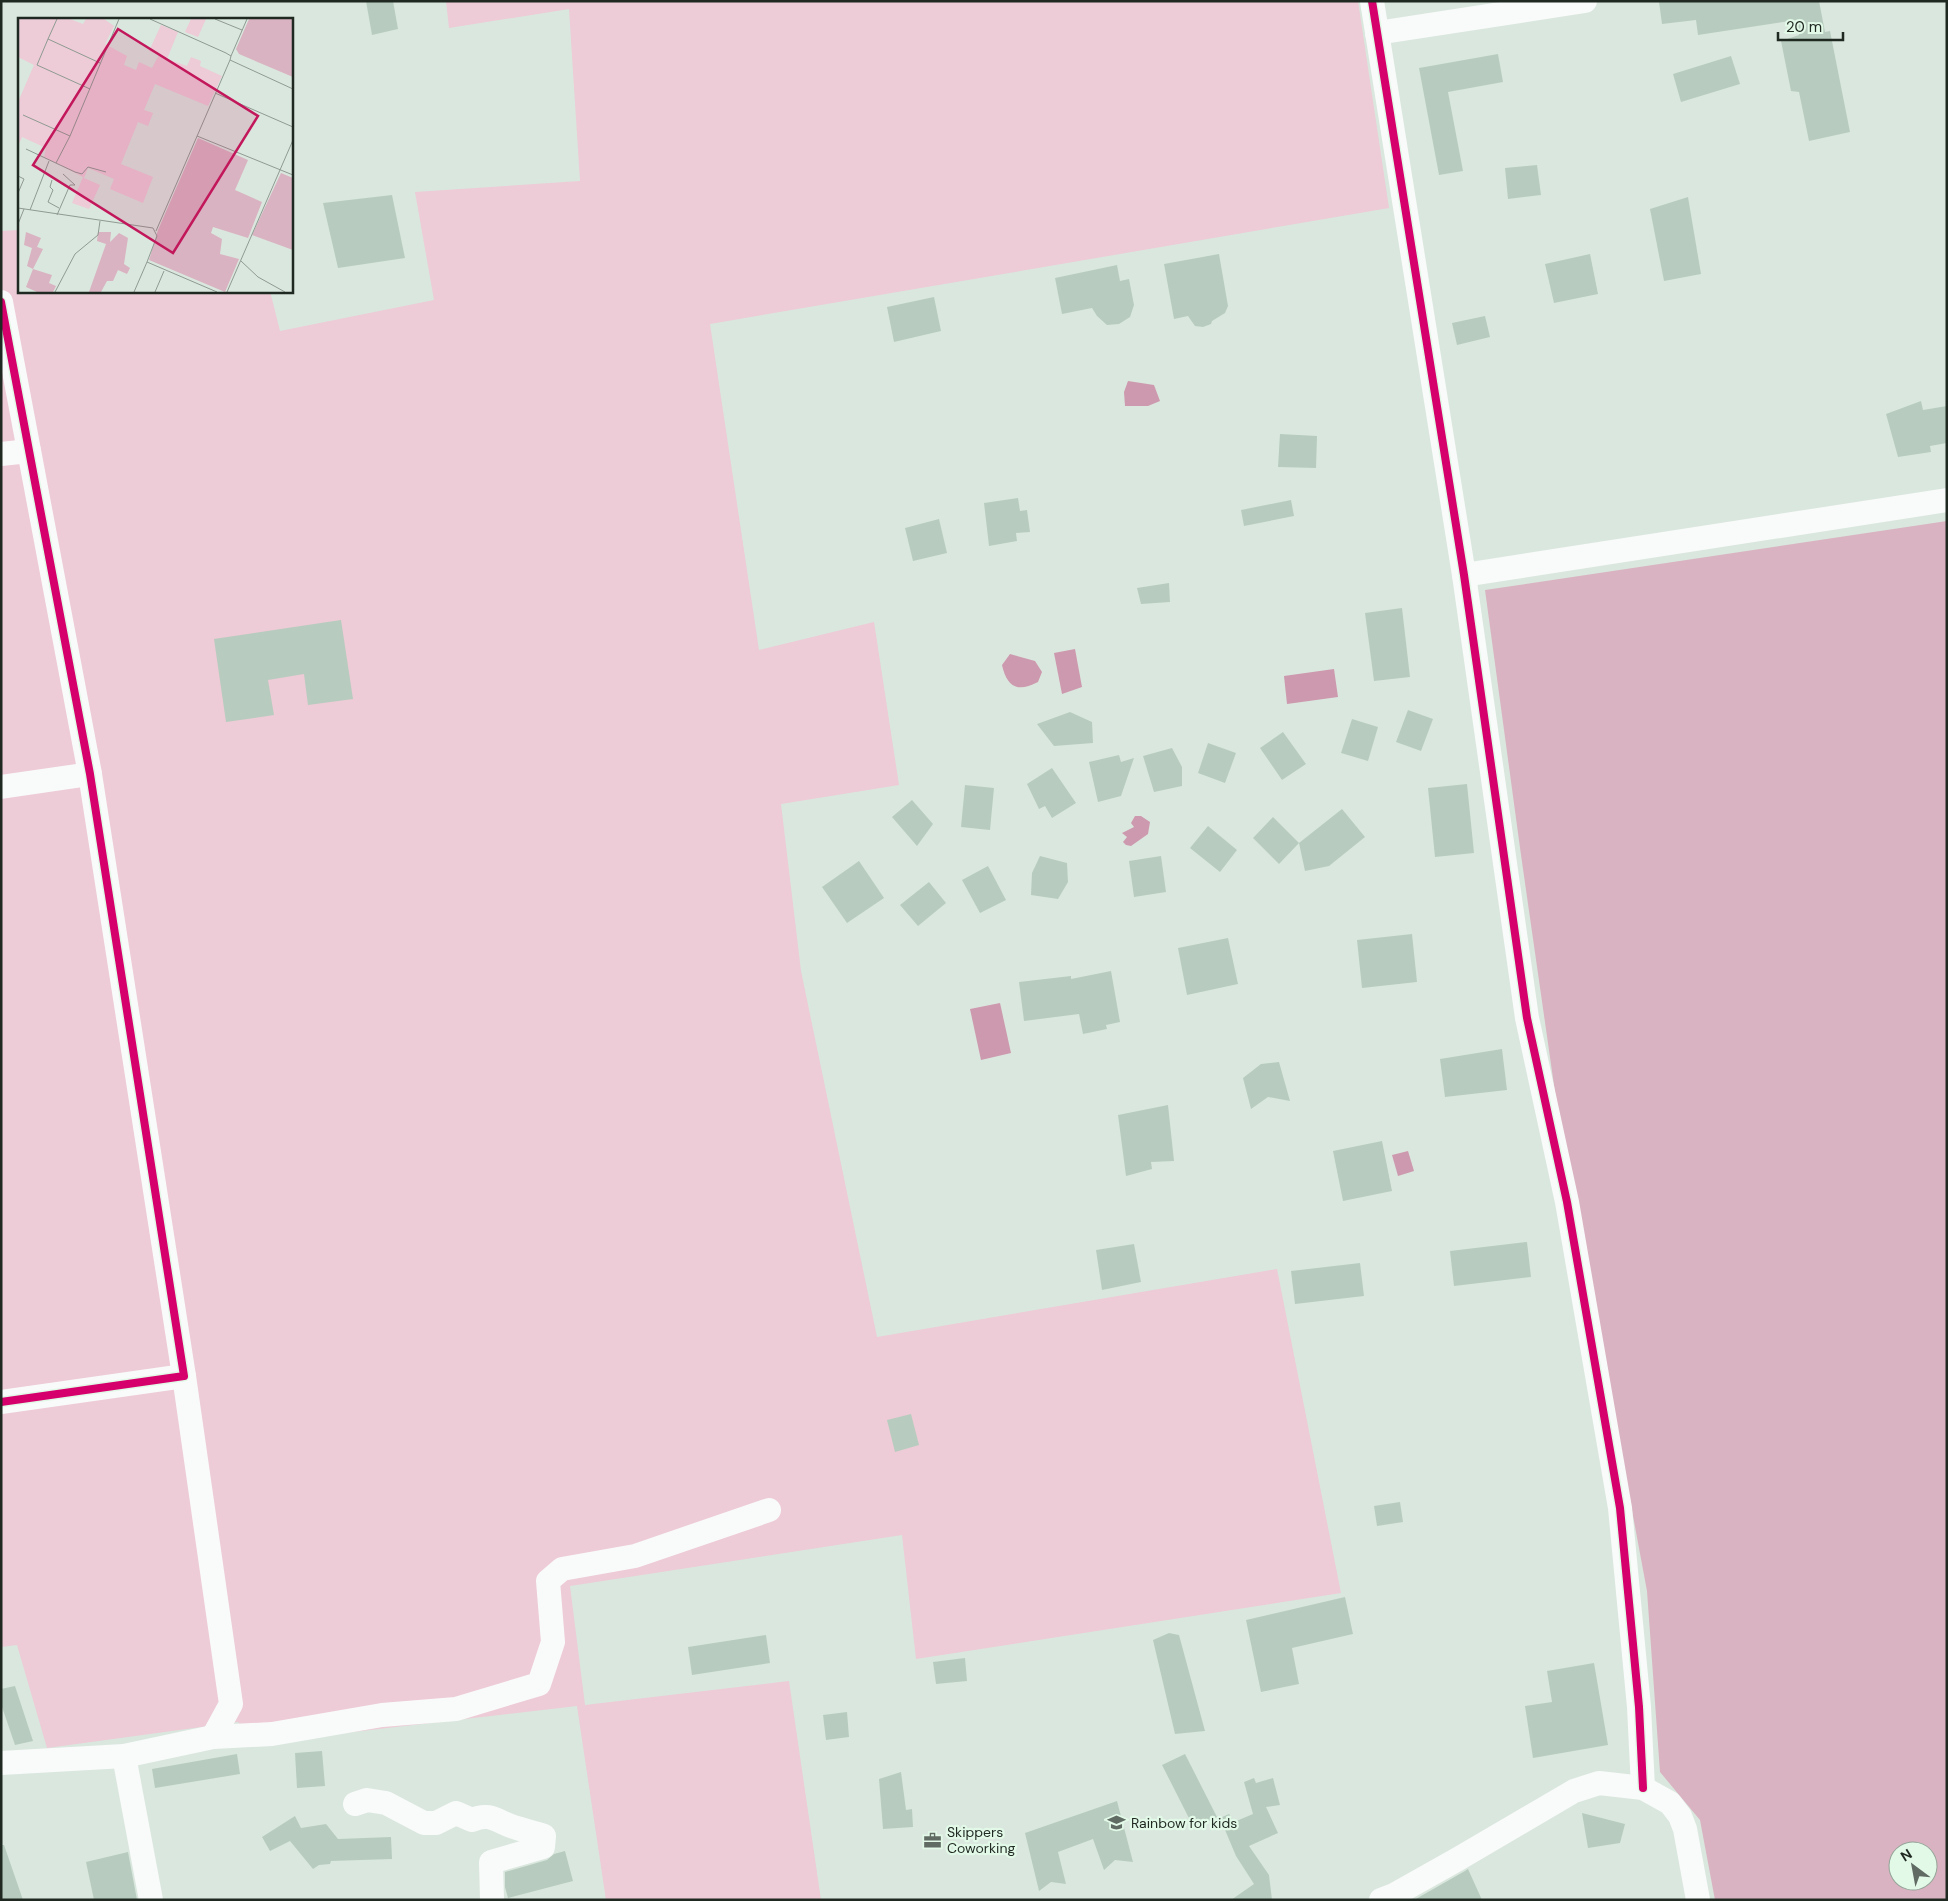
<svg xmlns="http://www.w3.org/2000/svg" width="1948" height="1901" font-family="'DM Sans',sans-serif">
<rect width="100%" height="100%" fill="#dae7de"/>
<!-- green -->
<path fill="#edcbd7" d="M446 1H1358L1389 208 710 324 759 650 874 622 899 785 781 804 801 971 877 1337 1277 1269 1341 1593 916 1659 902 1535 570 1586 585 1705 789 1681 821 1900H606L577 1706 258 1743 238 1722 47 1748 17 1645 1 1647V231L19 230V291H270L280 331 434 300 415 192 580 181 569 9 449 28Z"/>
<!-- forest -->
<path fill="#d9b3c1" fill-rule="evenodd" d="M1947 521V1900H1715L1700 1820 1660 1772 1647 1591 1558 1113 1521 855 1485 590ZM1898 1851H1928V1881H1898Z"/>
<!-- water -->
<g fill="#cd99ae">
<path d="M1128 381 1154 385 1160 401 1148 406H1125L1124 392Z"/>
<path d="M1075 649 1082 687 1062 694 1054 653Z"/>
<path d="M1010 654 1035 661 1042 672 1038 682C1017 693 1007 687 1002 665Z"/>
<path d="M1334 669 1338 697 1287 704 1284 676Z"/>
<path d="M1135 816H1141L1150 822 1148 834 1131 846 1126 845 1123 842 1127 837 1122 833 1134 827 1131 823Z"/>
<path d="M1000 1003 1011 1053 981 1060 970 1009Z"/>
<path d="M1408 1151 1414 1171 1398 1176 1392 1155Z"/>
</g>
<!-- building -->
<g fill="#b7ccbe">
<path d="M366 1H393L398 29 372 35Z"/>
<path d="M1668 1H1819L1825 32 1830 31 1850 132 1809 141 1799 92 1791 91 1781 41 1799 35 1796 20 1698 35 1696 20 1662 24 1659 2Z"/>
<path d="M1498 54 1503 82 1448 92 1463 171 1439 175 1419 68Z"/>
<path d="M1731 56 1740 84 1681 102 1673 74Z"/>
<path d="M1537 165 1541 195 1508 199 1505 168Z"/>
<path d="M392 195 405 258 338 268 323 203Z"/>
<path d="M1688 197 1701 274 1664 281 1650 209Z"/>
<path d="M1219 254 1228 306 1225 313 1212 321 1211 324 1203 327 1195 326 1188 316 1174 319 1164 264Z"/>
<path d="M1590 254 1598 294 1554 303 1545 264Z"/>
<path d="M1117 265 1120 281 1129 279 1134 305 1130 317 1119 324 1107 325 1097 316 1092 308 1062 314 1055 278Z"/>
<path d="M934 297 941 331 894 342 887 307Z"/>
<path d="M1485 316 1490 337 1457 345 1452 323Z"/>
<path d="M1921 401 1923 410 1947 406V443L1930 446 1931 452 1898 457 1886 414Z"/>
<path d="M1280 434 1317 436 1316 468 1278 467Z"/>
<path d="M1018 498 1020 511 1027 510 1030 532 1016 533 1017 541 989 546 984 503Z"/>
<path d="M1291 500 1294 516 1244 526 1241 510Z"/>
<path d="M939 519 947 553 913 561 905 528Z"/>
<path d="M1169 583 1170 602 1141 604 1137 588Z"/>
<path d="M1402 608 1410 677 1374 681 1365 613Z"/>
<path d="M341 620 353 699 308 705 304 674 268 680 274 715 226 722 214 639Z"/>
<path d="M1408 710 1433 719 1421 751 1396 742Z"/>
<path d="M1070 712 1092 722 1093 743 1054 746 1037 724Z"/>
<path d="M1352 719 1378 727 1368 761 1341 753Z"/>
<path d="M1283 732 1306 764 1282 780 1260 748Z"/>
<path d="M1208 743 1236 753 1225 783 1198 773Z"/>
<path d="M1172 748 1182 767V786L1154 792 1143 756Z"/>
<path d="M1119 755 1121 762 1134 758 1121 796 1098 802 1089 762Z"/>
<path d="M1052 768 1076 803 1052 818 1045 806 1039 809 1027 784Z"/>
<path d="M1467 784 1474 853 1435 857 1428 788Z"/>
<path d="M965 785 994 788 990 830 961 827Z"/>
<path d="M912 800 933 824 917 846 892 817Z"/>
<path d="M1342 809 1365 837 1329 866 1305 871 1299 843Z"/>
<path d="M1273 817 1299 843 1279 864 1253 838Z"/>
<path d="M1208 826 1237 850 1220 872 1190 848Z"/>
<path d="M1040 856 1067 863 1068 882 1058 899 1031 895 1032 873Z"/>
<path d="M1161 856 1166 892 1134 897 1129 861Z"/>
<path d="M859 861 884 898 847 923 822 887Z"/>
<path d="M988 866 1006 900 980 913 962 880Z"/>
<path d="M929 882 946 903 918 926 900 905Z"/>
<path d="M1412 934 1417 982 1362 988 1357 940Z"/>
<path d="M1228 938 1238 984 1187 995 1178 948Z"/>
<path d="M1111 971 1120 1022 1106 1025 1107 1029 1083 1034 1079 1014 1024 1021 1019 982 1071 976V979Z"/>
<path d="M1502 1049 1507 1090 1445 1097 1440 1059Z"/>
<path d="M1279 1062 1290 1101 1268 1097 1251 1109 1243 1078 1261 1064Z"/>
<path d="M1168 1105 1174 1161 1151 1162 1152 1169 1126 1176 1118 1115Z"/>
<path d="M1382 1141 1392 1191 1343 1201 1333 1151Z"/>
<path d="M1527 1242 1531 1277 1454 1286 1450 1251Z"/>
<path d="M1134 1244 1141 1282 1102 1290 1096 1250Z"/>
<path d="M1360 1263 1364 1296 1295 1304 1291 1271Z"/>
<path d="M911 1414 919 1445 895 1452 887 1420Z"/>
<path d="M1400 1502 1403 1522 1377 1526 1374 1506Z"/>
<path d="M1345 1597 1353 1634 1292 1648 1299 1684 1261 1692 1246 1620Z"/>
<path d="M1169 1633 1179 1635 1205 1731 1175 1734 1153 1640Z"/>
<path d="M766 1635 770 1663 692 1675 688 1647Z"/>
<path d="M965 1658 967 1681 936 1684 933 1662Z"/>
<path d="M1594 1663 1608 1745 1533 1758 1525 1706 1552 1702 1547 1671Z"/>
<path d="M15 1686 33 1741 15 1745 1 1704V1689Z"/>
<path d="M847 1712 849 1737 826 1740 823 1715Z"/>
<path d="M322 1751 325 1786 297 1788 295 1753Z"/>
<path d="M237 1754 240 1774 155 1788 152 1769Z"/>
<path d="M1185 1754 1217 1817 1194 1828 1162 1765Z"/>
<path d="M901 1772 906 1810 912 1809 913 1827 883 1829 879 1779Z"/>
<path d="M1254 1778 1256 1783 1273 1778 1280 1805 1266 1807 1278 1833 1249 1846 1269 1875 1272 1900H1231L1254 1884 1236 1856 1220 1818 1229 1814 1234 1822 1253 1814 1244 1782Z"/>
<path d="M1117 1801 1133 1862 1115 1860 1104 1870 1093 1839 1058 1852 1066 1884 1051 1882 1039 1891 1025 1833Z"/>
<path d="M1582 1813 1625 1824 1620 1843 1588 1848Z"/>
<path d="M295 1816 301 1828 326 1824 338 1839 391 1837 392 1859 331 1861 330 1864 319 1865 313 1869 290 1841 270 1851 262 1837Z"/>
<path d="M1 1845H4L23 1900H1Z"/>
<path d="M565 1851 573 1881 508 1898 505 1887V1872L547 1860 554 1854Z"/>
<path d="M128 1852 137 1900H94L86 1862Z"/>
<path d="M1468 1869 1482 1900H1414L1465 1871Z"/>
</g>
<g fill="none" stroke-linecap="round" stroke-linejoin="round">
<!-- minor -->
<g stroke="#f9fbfa" stroke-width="24">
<path d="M1372 1 1464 575 1527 1018 1567 1202 1620 1508 1639 1707 1643 1788"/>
<path d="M1377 33 1585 1"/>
<path d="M1 302 90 774 184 1376 1 1402"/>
<path d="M1 454 29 451"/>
<path d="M1464 575 1947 500"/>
<path d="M1 787 90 774"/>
<path d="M184 1376 231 1704 213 1737"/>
<path d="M124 1756 151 1900"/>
<path d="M1 1763 124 1756 213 1737 272 1734 382 1715 456 1709 539 1684 553 1642 548 1581 562 1569 635 1556 769 1510"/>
<path d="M355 1804 367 1800 386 1803 424 1823H436L456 1813 472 1820C492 1811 499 1824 517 1828 526 1831 534 1832 544 1836L543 1847 491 1862 492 1900"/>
<path d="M1381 1900 1394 1895 1458 1859 1574 1791 1599 1783 1643 1788 1670 1803 1680 1816 1685 1829 1698 1900"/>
</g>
<defs>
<g id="cycleway">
<path d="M1372 1 1464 575 1527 1018 1567 1202 1620 1508 1639 1707 1643 1788"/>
<path d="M1 302 90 774 184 1376 1 1402"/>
</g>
</defs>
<!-- cycleway casing -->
<use href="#cycleway" stroke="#e2f9e8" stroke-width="11"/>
<!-- cycleway -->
<use href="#cycleway" stroke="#d6006c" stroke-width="8"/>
</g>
<!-- icons -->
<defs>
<symbol id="school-bare" viewBox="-9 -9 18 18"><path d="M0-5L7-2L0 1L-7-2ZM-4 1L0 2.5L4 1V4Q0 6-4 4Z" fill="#606b63" stroke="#e2f9e8" stroke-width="2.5" paint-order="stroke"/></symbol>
<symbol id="office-bare" viewBox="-9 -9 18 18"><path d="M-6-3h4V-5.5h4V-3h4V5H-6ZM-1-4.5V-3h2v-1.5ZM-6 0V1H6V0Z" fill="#606b63" stroke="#e2f9e8" stroke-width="2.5" paint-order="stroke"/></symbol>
</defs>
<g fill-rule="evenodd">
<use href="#school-bare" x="1104" y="1810" width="25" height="25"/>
<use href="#office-bare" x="920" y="1828" width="25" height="25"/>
</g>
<g text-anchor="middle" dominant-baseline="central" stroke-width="4.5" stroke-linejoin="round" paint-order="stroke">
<!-- poi labels -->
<g font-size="14" fill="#1f2821" stroke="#e2f9e8" text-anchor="start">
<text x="1131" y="1823">Rainbow for kids</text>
<text x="947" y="1832">Skippers<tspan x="947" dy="16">Coworking</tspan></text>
</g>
</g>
<!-- overview -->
<g transform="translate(18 18)">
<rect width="275" height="275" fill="#dae7de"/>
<path d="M0 1H52L65 6 68 1H86L96 8 87 26 109 38 106 47 118 52 121 44 134 50 141 37 131 33 143 7 160 14 149 41 169 48 173 39 183 43 182 48 204 58 190 88 137 66 126 92 135 95 130 108 120 104 103 146 135 159 125 185 92 171 96 161 70 150 66 160 82 167 71 191 54 185 65 159 26 139 28 130 4 119 0 128V84L16 47 0 39ZM173 1H188L180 19 167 14Z" fill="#edcbd7"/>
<path d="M231 1H275V59L221 36 218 31ZM180 120 230 142 217 172 244 184 230 220 195 209 193 215 204 221 202 236 221 241 207 274 131 242 140 212ZM263 155 275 160V232L234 217ZM8 214 23 220 19 229 25 231 15 251 34 257 31 265 38 268 35 274H19L8 269 15 251 9 248 14 230 6 227ZM80 214H93L92 224 101 215 110 220 106 246 112 250 109 256 100 252 95 263H89L83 274H71L88 226 79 223Z" fill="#d9b3c1"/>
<path fill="none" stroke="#8f9b92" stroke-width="1" d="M39 1 30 21 82 45M132 1 208 35 213 38 212 42 275 71M197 1 224 12M30 21 19 47 72 71M213 38 229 1M197 75 275 109M5 97 52 118 101 1M179 118 275 157M8 131 57 154 64 156 70 149 88 154M38 145 52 118M0 158 6 161 0 175M34 162 32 169 35 172 30 184 41 190M0 190 135 210 139 218 129 244 199 274M12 192 31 143M39 197 52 167H57L45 156M0 206 6 191M138 213 212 42M223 243 240 259 267 274M37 274 57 236 80 217 82 203M116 274 129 244M137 274 146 253M209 274 275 122"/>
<path fill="#c2185b" fill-opacity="0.15" stroke="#c2185b" stroke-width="2.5" d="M100 11 240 98 155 235 15 147Z"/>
<rect width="275" height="275" fill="none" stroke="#1f2821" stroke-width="2.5"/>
</g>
<!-- border -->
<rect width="1948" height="1901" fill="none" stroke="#1f2821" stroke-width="5"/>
<!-- north arrow -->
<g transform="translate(1913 1866) rotate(328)"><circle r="24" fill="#e2f9e8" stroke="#94a598"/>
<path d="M0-4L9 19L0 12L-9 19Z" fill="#606b63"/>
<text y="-8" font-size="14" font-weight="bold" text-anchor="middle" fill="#1f2821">N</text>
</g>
<!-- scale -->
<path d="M1778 32v8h65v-8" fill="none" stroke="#1f2821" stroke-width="2.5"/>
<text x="1786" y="32" font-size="15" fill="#1f2821" stroke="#e2f9e8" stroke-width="4" paint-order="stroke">20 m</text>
</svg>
